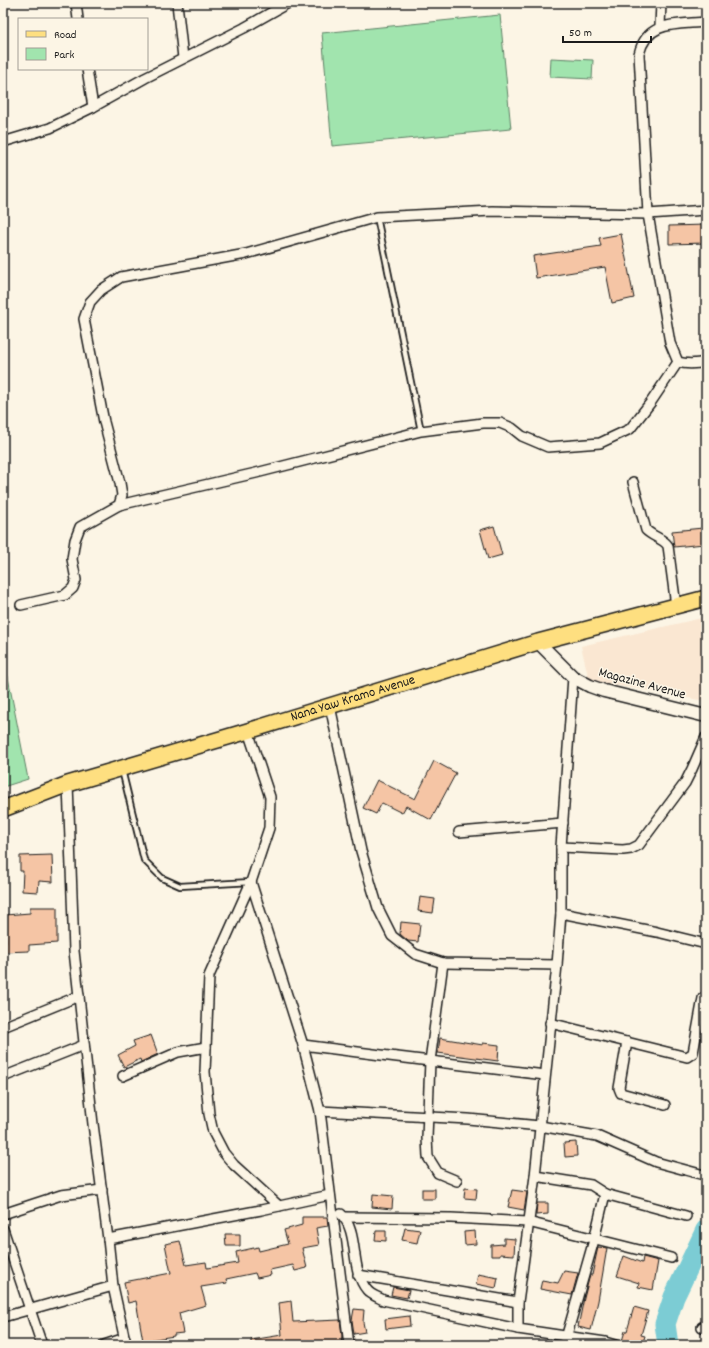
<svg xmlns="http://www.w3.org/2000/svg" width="709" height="1348" font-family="Dekko,sans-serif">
<rect width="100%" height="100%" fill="#fcf5e5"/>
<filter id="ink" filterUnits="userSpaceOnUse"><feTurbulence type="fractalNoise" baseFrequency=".025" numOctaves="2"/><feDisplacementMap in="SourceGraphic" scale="8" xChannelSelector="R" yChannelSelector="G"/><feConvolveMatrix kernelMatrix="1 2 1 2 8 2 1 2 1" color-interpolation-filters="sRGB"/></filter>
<g filter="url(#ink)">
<!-- built -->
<path fill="#fae7d2" d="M706 617V692L705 701 589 680 581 646Z"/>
<!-- green -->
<g fill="#a1e4ae" stroke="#5e8065">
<path d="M500 15 511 129 332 146 322 33Z"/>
<path d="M551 58 593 60 592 79 550 77Z"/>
<path d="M3 652 28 779 3 787Z"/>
</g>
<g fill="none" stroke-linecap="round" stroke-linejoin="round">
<!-- river -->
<path stroke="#7bccd4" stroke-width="21" d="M668 1345 665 1324 674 1297 706 1230"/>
</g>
<!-- building -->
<g fill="#f5c5a5" stroke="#1c1c1c">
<path d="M706 225V243L669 244V226Z"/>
<path d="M621 234 634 298 612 303 605 267 536 278 533 256 601 246 599 238Z"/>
<path d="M494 526 502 555 488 559 480 530Z"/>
<path d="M703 528 704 544 674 547 672 531Z"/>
<path d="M434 761 456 773 431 820 406 806 402 813 382 803 376 814 363 808 377 780 415 799Z"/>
<path d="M52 855 53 882 39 881 38 892 22 891 23 871H20V856Z"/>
<path d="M420 897 435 899 433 913 418 911Z"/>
<path d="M30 907H57V943L29 945V951L3 952V942H6L5 915 30 913Z"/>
<path d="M401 922 420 924 418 942 408 941 400 934Z"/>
<path d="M151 1035 158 1054 141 1062 140 1059 124 1067 118 1055 135 1046 133 1041Z"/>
<path d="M440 1038 483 1045V1043L499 1045 498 1061 438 1053Z"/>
<path d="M576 1142 577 1156 565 1157 564 1143Z"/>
<path d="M465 1188 477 1189 476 1199 464 1198Z"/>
<rect x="422" y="1189" width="13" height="10"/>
<path d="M512 1190 527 1192 524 1210 508 1207Z"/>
<path d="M373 1194 393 1196 392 1209 372 1207Z"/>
<path d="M537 1203H548V1214L536 1215Z"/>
<path d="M302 1217H327L328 1226 316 1228 319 1245 302 1248 307 1268 295 1271 293 1265 270 1270 271 1275 257 1278 255 1273 226 1279 227 1283 201 1287 206 1305 179 1313 183 1333 174 1334V1336L143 1341 136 1301 128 1303 124 1282 171 1273 165 1244 180 1241 186 1265 206 1262 207 1268 238 1263 236 1252 258 1247 259 1251 288 1244 284 1230 302 1225Z"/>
<path d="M405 1228 420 1230 417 1243 402 1240Z"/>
<path d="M376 1231H386V1241L375 1240Z"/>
<path d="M475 1231 476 1244 465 1245 464 1232Z"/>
<path d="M225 1234H240V1246H226Z"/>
<path d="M504 1238 515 1239 514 1255 500 1254V1256H491V1245L504 1244Z"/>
<path d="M598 1247 607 1248 598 1301 591 1330 578 1327 584 1298 590 1275H592Z"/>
<path d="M624 1256 642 1263 643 1257 658 1261 653 1290 638 1287 639 1283 617 1276Z"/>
<path d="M564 1271 578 1273 572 1295 540 1289 542 1280 558 1283Z"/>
<path d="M478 1274 498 1278 496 1288 476 1284Z"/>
<path d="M393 1287 409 1290 407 1298 391 1295Z"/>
<path d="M291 1301 293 1322 340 1320 342 1335 341 1345H251V1340L282 1335 279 1303Z"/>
<path d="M634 1307 648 1311 641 1335 645 1336 642 1345H637L622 1341 625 1331H627Z"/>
<path d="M354 1309 364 1310 363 1322 365 1332 354 1334 352 1320Z"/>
<path d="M409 1316 410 1326 386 1329 385 1319Z"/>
</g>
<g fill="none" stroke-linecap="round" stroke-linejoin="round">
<defs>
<g id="service">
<path d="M377 217 421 431"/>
<path d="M122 770 144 860 162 878 180 886 251 882"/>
</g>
<g id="minor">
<path d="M76 3 78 19"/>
<path d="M177 3 183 58"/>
<path d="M706 22C677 25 647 20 639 54L648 214 670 343 678 362C688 365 696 364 706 362"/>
<path d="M660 26 661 3"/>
<path d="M87 69 93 107"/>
<path d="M3 142 50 128 93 107 145 78 244 28 288 3"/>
<path d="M633 482 646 530C653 537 664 539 668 546L676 606"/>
<path d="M119 505 256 473 421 431 483 423H500L512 428 522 436 548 447 600 443 630 429 651 402 678 362"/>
<path d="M21 605 65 595 73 588 76 580 72 559 75 540 80 527 119 505 122 495 120 483 104 422 84 319 90 302 101 290 121 277 246 254 377 217 492 211 648 214 706 210"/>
<path d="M573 677 561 847V913L557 965 535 1176 518 1302V1329L605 1342 615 1345"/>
<path d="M330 706 361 851 378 908 392 936 415 954 443 963 557 965"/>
<path d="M248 731 270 797 269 828 251 882 303 1045 320 1111 349 1345"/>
<path d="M68 784 74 951 93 1124 108 1239 113 1286 126 1345"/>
<path d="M459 832 563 823"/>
<path d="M561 847 623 850 631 849 639 845 685 783 692 769 706 737"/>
<path d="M251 882 209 976 205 1072 209 1114 213 1132 224 1153 234 1165 279 1206"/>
<path d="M561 913 657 932 706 944"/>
<path d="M443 963 430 1061 427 1138 428 1157 438 1173 457 1181"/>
<path d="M550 1023 687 1057 693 1053 703 998"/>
<path d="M3 1027 79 996"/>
<path d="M627 1042 619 1088 621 1093 665 1105"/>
<path d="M303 1045 389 1056 545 1075"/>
<path d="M123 1076 178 1052 206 1047"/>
<path d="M3 1077 84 1045"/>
<path d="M320 1111 468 1119 540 1126 597 1136 656 1162 704 1175"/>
<path d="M535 1176 591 1185 605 1194 686 1216"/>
<path d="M3 1214 61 1195 102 1190"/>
<path d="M341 1214C360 1233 349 1268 367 1290 371 1295 378 1297 383 1300L518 1329"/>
<path d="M344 1217 451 1218 528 1222 671 1258"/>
<path d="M3 1229 42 1345"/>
<path d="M108 1239 261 1210 330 1195"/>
<path d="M358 1275 518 1302"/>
<path d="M3 1317 113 1286"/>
<path d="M702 1327 706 1328"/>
<path d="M104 1345 125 1338"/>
<path d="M564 1345 594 1240 605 1194"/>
</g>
<path id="tertiary" d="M538 642 573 677 590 686 604 691 706 716"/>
<g id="primary">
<path id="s1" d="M3 809 68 784 248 731 538 642 706 598"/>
</g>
</defs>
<!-- service casing -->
<use href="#service" stroke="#1c1c1c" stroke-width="8"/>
<!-- minor casing -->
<use href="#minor" stroke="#1c1c1c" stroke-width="12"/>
<!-- tertiary casing -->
<use href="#tertiary" stroke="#1c1c1c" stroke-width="15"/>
<!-- primary casing -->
<use href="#primary" stroke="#1c1c1c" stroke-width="18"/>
<!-- service -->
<use href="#service" stroke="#fcf5e5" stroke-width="4.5"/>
<!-- minor -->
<use href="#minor" stroke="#fcf5e5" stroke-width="9"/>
<!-- tertiary -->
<use href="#tertiary" stroke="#fcf5e5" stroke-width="12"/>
<!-- primary -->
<use href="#primary" stroke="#fedf80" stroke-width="15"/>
</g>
</g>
<g text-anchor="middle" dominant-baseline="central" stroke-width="3" stroke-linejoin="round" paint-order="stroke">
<!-- street labels -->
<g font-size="14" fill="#1c1c1c" stroke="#fcf5e5">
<text transform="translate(642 684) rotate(15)">Magazine Avenue</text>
<text stroke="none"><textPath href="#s1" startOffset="367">Nana Yaw Kramo Avenue</textPath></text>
</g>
</g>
<!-- margin -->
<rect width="709" height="1348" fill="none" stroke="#fcf5e5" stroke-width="16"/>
<rect x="8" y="8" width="693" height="1332" fill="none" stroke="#1c1c1c" stroke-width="1.5" filter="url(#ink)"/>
<!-- legend -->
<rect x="18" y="18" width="130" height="52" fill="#fcf5e5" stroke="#a29e95"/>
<rect x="26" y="31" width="20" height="6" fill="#fedf80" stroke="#a29e95"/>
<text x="54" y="38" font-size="12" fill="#1c1c1c">Road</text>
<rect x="26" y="48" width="20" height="12" fill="#a1e4ae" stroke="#a29e95"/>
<text x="54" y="58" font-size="12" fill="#1c1c1c">Park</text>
<!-- scale -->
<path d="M563 36v6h88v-6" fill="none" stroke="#1c1c1c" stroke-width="2"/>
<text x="569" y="36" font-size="12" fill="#1c1c1c" stroke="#fcf5e5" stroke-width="3" paint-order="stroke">50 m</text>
</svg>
